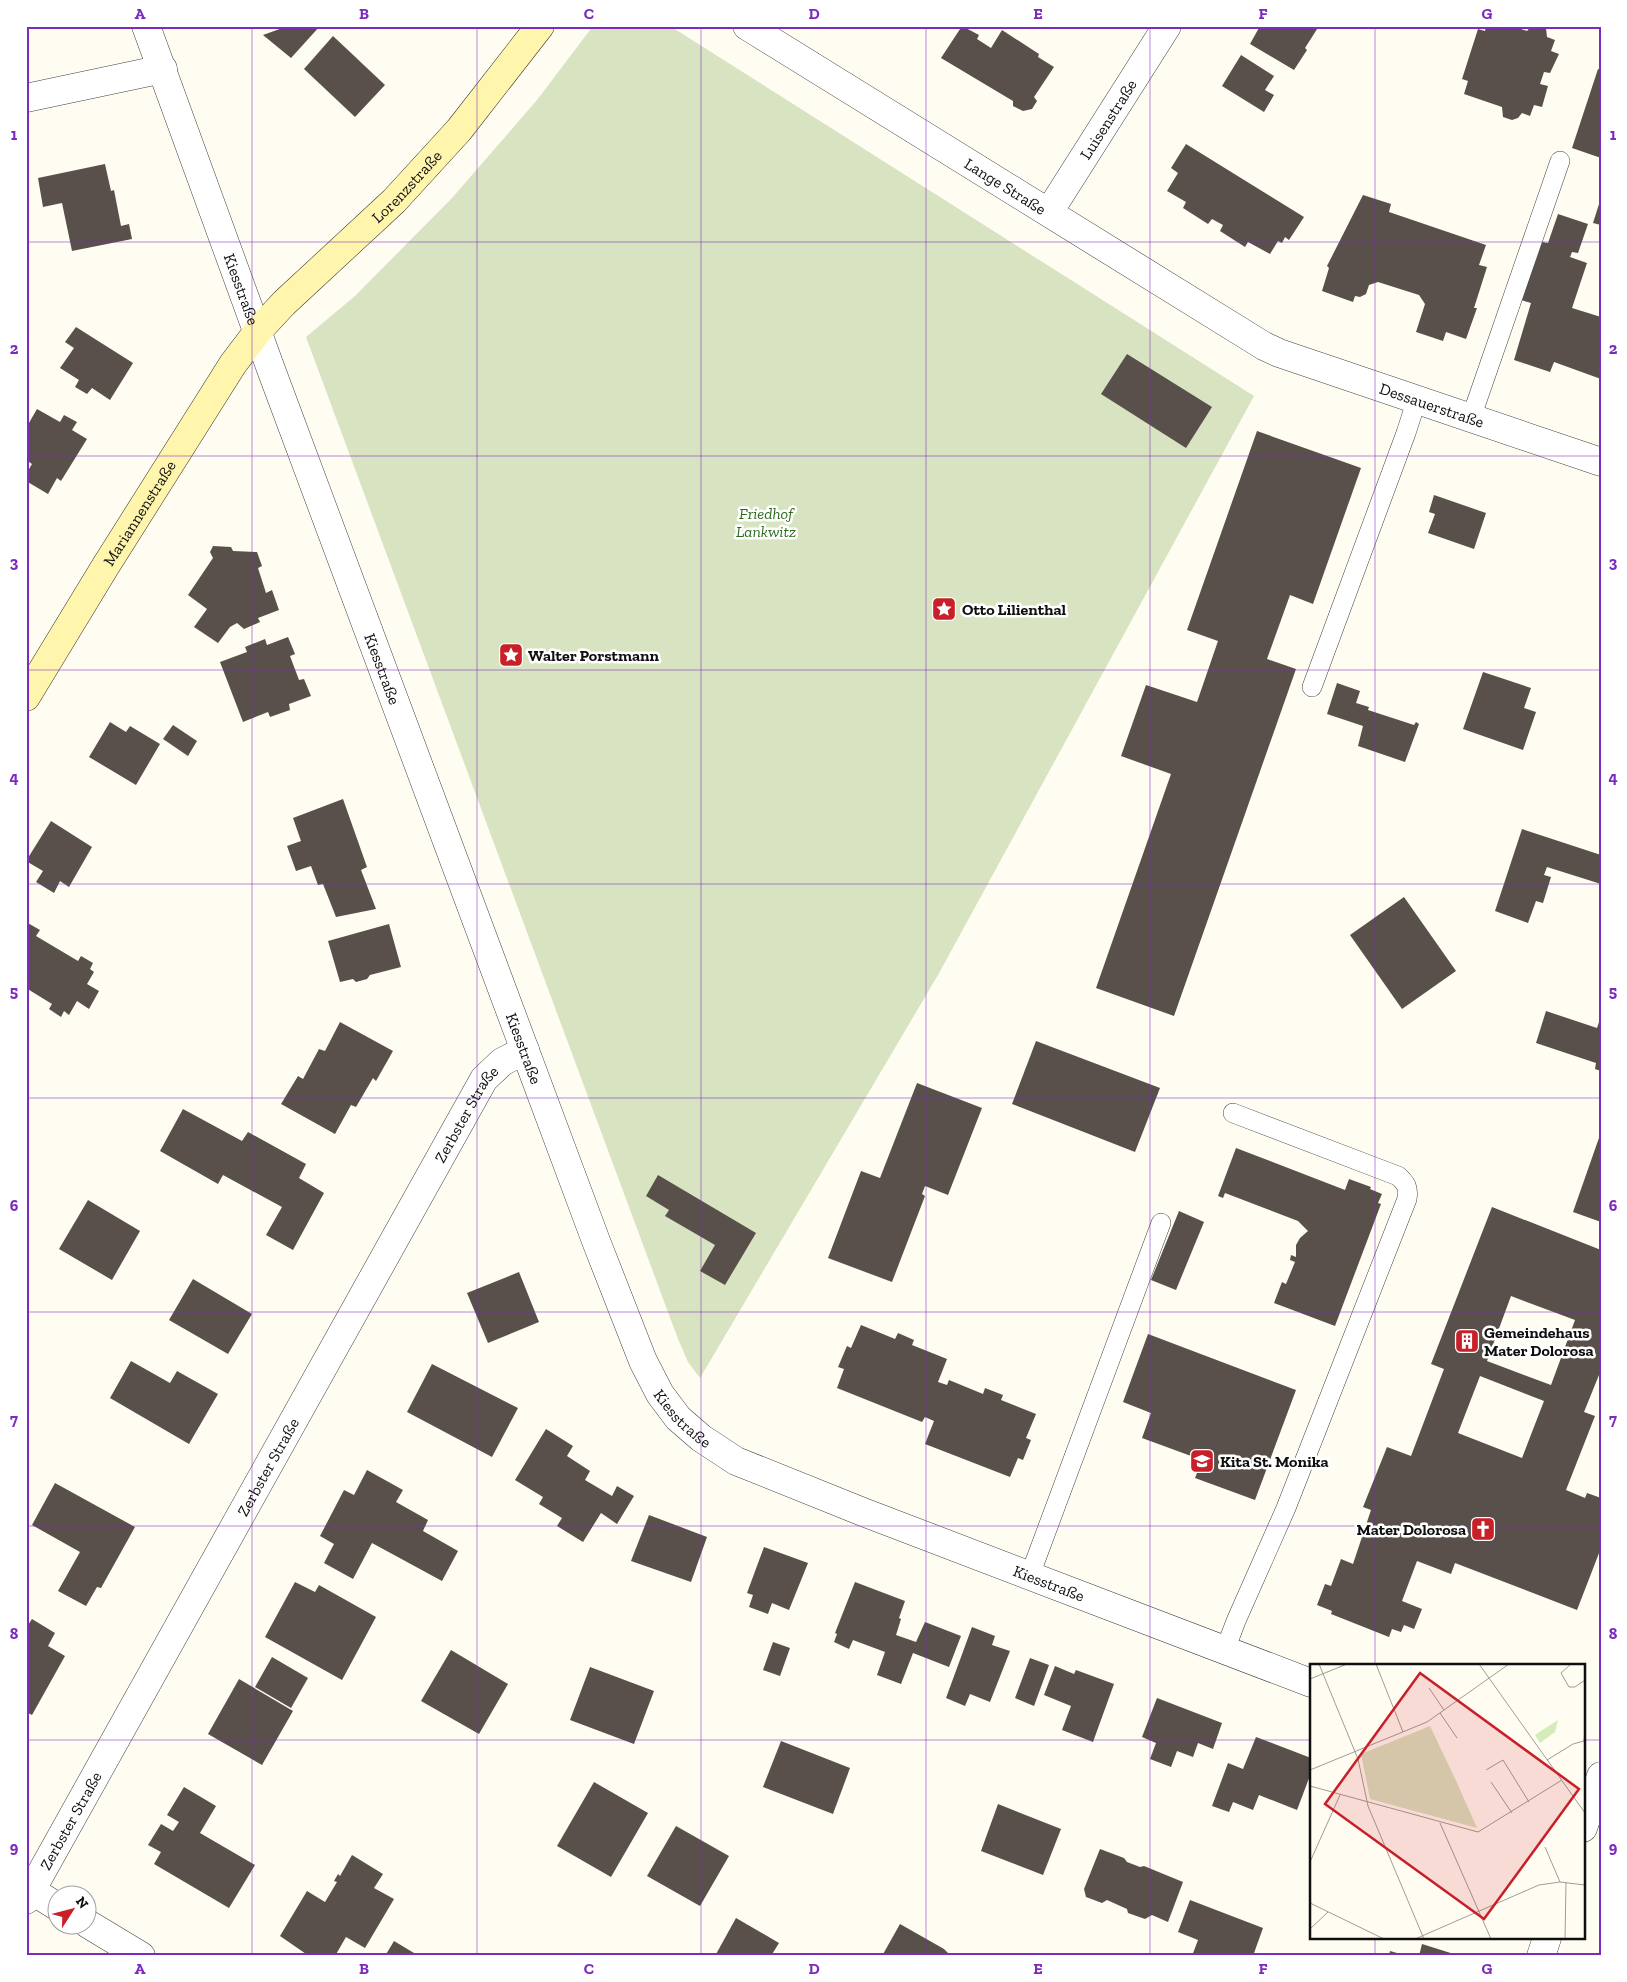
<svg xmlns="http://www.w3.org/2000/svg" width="1627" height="1982" font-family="'Zilla Slab',serif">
<rect width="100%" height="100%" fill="#fffcf2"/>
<!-- cemetery -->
<path fill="#d8e3c1" d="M593 26H670L1254 396 938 975 700 1378 688 1362 678 1339 306 337 355 296 452 198 537 100Z"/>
<!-- building -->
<g fill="#59504b" fill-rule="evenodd">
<path d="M288 26H320L291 58 263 35Z"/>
<path d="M962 26 979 35 977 39 991 48 1002 30 1039 54 1038 57 1054 67 1034 97 1037 101 1032 109 1023 111 1013 106V101L941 58Z"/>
<path d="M1260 26H1319L1305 48 1307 50 1294 70 1250 44Z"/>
<path d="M1486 26H1513L1527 31 1531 26H1543L1546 28 1547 37 1555 40 1551 51 1559 54 1550 73 1544 72 1540 84 1548 86 1542 107 1534 105 1530 116 1522 113 1518 118 1512 120 1503 117 1502 107 1464 94 1468 81 1462 79 1478 29 1485 31Z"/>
<path d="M333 36 385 85 355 117 304 69Z"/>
<path d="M1241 55 1274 76 1265 90 1274 95 1264 112 1222 86Z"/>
<path d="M1598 69 1601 70V158L1572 148Z"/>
<path d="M1186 144 1304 217 1289 240 1285 237 1282 243 1278 241 1270 254 1248 242 1245 247 1220 231 1223 225 1212 219 1208 224 1183 208 1186 202 1167 191 1178 173 1171 168Z"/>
<path d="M105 164 111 191 114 190 121 226 129 224 132 239 72 251 62 203 43 207 38 178Z"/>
<path d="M1363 195 1391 204 1389 212 1486 245 1479 265 1487 267 1474 308H1477L1466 339 1446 332 1443 341 1416 332 1425 304 1419 295 1378 282 1369 285 1366 294 1360 297 1355 296 1353 302 1322 291 1329 268 1327 266Z"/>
<path d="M1600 201H1601V225L1593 223Z"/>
<path d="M1558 214 1588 224 1578 253 1572 252 1570 257 1587 263 1572 308 1601 317V379L1554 362 1550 372 1514 360 1531 303 1521 300 1535 260H1536L1542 242 1548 243Z"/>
<path d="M76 327 133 363 110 400 92 388 87 394 75 387 79 380 60 368 74 348 65 342Z"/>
<path d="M1127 354 1212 407 1186 448 1101 394Z"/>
<path d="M37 409 60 422 64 415 77 422 72 430 87 439 61 481 57 478 48 494 26 481V474L32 464 26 460V428Z"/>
<path d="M1257 431 1361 468 1313 604 1290 595 1267 659 1296 669 1174 1016 1096 988 1171 774 1121 756 1146 685 1197 702 1218 641 1187 630Z"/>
<path d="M1434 495 1486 513 1474 549 1428 533 1435 514 1429 512Z"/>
<path d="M213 546 231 547 233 551 257 552 262 566 258 568 266 593 272 590 279 610 258 618 260 622 244 629 237 623 230 627 218 643 194 627 207 609 188 595 213 558 210 552Z"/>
<path d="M288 637 295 654 290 656 299 680 304 679 311 696 289 704 290 710 270 717 268 712 243 722 220 662 247 652 245 647 265 639 267 645Z"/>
<path d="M1483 672 1531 688 1524 708 1536 712 1523 750 1463 729Z"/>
<path d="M1337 683 1360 691 1356 703 1369 707 1368 710 1414 725 1416 722 1419 724 1405 762 1358 746 1363 726 1327 714Z"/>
<path d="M110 722 126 732 130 726 160 744 136 785 89 757Z"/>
<path d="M173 725 197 741 188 756 163 739Z"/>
<path d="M343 799 367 867 361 870 376 909 336 917 323 884 318 885 311 866 296 871 287 846 301 841 293 818Z"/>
<path d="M51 821 92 847 69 887 60 881 54 893 36 882 43 871 26 861Z"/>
<path d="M1522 829 1601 855V884L1547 867 1544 875 1551 877 1543 903 1536 901 1528 923 1495 911Z"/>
<path d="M1404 897 1456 971 1402 1009 1350 935Z"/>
<path d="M26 922 40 930 36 936 78 961 81 956 93 963 90 969 94 972 87 984 99 991 89 1009 77 1001 69 1015 64 1011 61 1017 49 1009 52 1004 26 988Z"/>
<path d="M389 924 401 967 370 975 367 979 356 982 353 979 340 982 328 941Z"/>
<path d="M1546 1011 1597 1028 1601 1016V1071L1595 1069 1596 1063 1536 1043Z"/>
<path d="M340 1022 393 1051 376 1081 373 1078 356 1107 351 1105 335 1134 281 1104 298 1076 303 1079 319 1049 325 1051Z"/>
<path d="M1036 1041 1160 1088 1135 1152 1012 1104Z"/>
<path d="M917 1083 982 1108 948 1195 925 1186 922 1194 925 1196 892 1282 828 1258 861 1171 880 1178Z"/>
<path d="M183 1109 242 1141 248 1132 306 1164 299 1178 324 1193 293 1250 266 1235 282 1207 223 1175 218 1184 160 1151Z"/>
<path d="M1600 1135H1601V1222L1573 1212Z"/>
<path d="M1236 1148 1345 1190 1349 1179 1371 1187 1370 1189 1382 1194 1378 1203 1381 1204 1335 1326 1274 1303 1282 1282 1286 1284 1295 1262 1290 1260 1291 1255 1296 1257V1245L1300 1238 1308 1231 1298 1221 1225 1193 1223 1198 1218 1196Z"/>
<path d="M658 1175 756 1233 725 1285 700 1271 715 1245 665 1216 669 1210 646 1196Z"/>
<path d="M88 1200 140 1231 112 1280 59 1249Z"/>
<path d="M1492 1207 1601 1250V1370L1584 1412 1595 1416 1566 1490 1585 1498 1587 1493 1601 1498V1548L1577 1610 1455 1563 1451 1574 1417 1561 1402 1601 1422 1609 1414 1629 1404 1625 1401 1632 1392 1629 1389 1637 1331 1614 1332 1611 1317 1605 1325 1584 1331 1586 1341 1559 1353 1564 1371 1510 1363 1507 1387 1447 1411 1456 1444 1369 1431 1364ZM1511 1296 1575 1320 1551 1385 1487 1361ZM1480 1376 1544 1401 1522 1458 1458 1433Z"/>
<path d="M1179 1211 1204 1222 1176 1290 1151 1280Z"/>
<path d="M519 1272 539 1322 488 1343 467 1293Z"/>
<path d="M193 1279 252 1314 228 1354 169 1320Z"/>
<path d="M861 1325 895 1339 898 1333 914 1340 912 1345 947 1359 938 1382 947 1385 949 1380 983 1394 985 1388 1003 1395 1001 1400 1036 1414 1026 1438 1031 1440 1023 1460 1018 1458 1010 1477 925 1444 934 1421 925 1417 922 1422 837 1388 844 1369 838 1367 847 1346 851 1348Z"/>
<path d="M1148 1334 1296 1390 1255 1500 1195 1478 1202 1460 1142 1438 1151 1413 1123 1402Z"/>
<path d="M131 1361 170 1383 177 1371 218 1394 189 1444 110 1398Z"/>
<path d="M432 1364 518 1408 492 1457 407 1412Z"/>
<path d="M546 1429 573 1446 567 1456 590 1471 585 1480 612 1496 617 1486 634 1496 617 1524 601 1513 583 1542 557 1526 562 1518 539 1504 543 1497 515 1480Z"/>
<path d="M367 1470 403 1490 396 1502 428 1520 423 1531 458 1551 442 1581 372 1543 353 1579 324 1563 334 1544 320 1536 344 1490 354 1495Z"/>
<path d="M55 1483 135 1527 101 1588 97 1587 86 1606 58 1591 80 1552 32 1525Z"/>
<path d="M649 1515 707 1537 691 1582 631 1561Z"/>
<path d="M764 1547 808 1563 789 1610 772 1603 768 1614 749 1607 753 1595 747 1593Z"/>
<path d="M295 1582 315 1592 319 1585 376 1617 342 1680 265 1637Z"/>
<path d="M855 1582 905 1601 899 1618 901 1619 896 1635 916 1642 925 1622 961 1636 949 1667 913 1653 901 1684 877 1675 885 1652 853 1640 849 1649 834 1642 837 1634 835 1633Z"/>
<path d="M32 1619 55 1633 48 1646 65 1656 32 1715 26 1712V1628Z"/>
<path d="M972 1627 995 1636 992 1645 1010 1651 990 1702 970 1694 965 1706 946 1698Z"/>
<path d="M773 1642 790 1648 780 1676 763 1670Z"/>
<path d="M451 1650 508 1684 479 1734 421 1701Z"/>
<path d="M272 1657 308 1678 291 1708 255 1687Z"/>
<path d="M1030 1658 1049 1665 1034 1706 1015 1698Z"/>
<path d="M1055 1666 1074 1674 1076 1670 1114 1684 1093 1742 1062 1730 1071 1706 1044 1695Z"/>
<path d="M590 1667 654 1691 634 1744 570 1720Z"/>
<path d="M239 1679 293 1711 262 1765 208 1734Z"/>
<path d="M1157 1698 1222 1723 1213 1749 1198 1743 1193 1757 1177 1751 1171 1767 1150 1759 1156 1743 1142 1737Z"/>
<path d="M1256 1737 1311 1758V1773L1297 1810 1259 1795 1253 1810 1233 1802 1229 1812 1212 1806 1228 1763 1243 1769Z"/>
<path d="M781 1741 850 1768 833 1814 763 1787Z"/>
<path d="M594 1782 648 1813 611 1877 557 1846Z"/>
<path d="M184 1787 216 1806 200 1833 255 1865 229 1908 154 1864 161 1852 148 1845 161 1824 173 1831 179 1822 167 1815Z"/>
<path d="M998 1804 1061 1829 1043 1875 981 1851Z"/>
<path d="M676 1826 729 1856 700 1906 647 1876Z"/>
<path d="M1100 1849 1124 1858 1127 1862 1140 1867 1144 1866 1183 1882 1168 1922 1152 1915 1145 1919 1128 1913 1127 1909 1107 1900 1102 1903 1086 1897 1084 1889Z"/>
<path d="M352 1855 383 1874 374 1888 394 1899 365 1948 346 1937 335 1956H309L280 1936 307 1891 325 1902 337 1882 334 1881 338 1874 340 1876Z"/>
<path d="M1190 1900 1263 1928 1253 1956H1192L1198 1940 1178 1932Z"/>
<path d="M736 1918 779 1943 771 1956H715Z"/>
<path d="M900 1924 944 1949 951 1956H882Z"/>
<path d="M394 1941 419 1956H385Z"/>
<path d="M1422 1944 1457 1955V1956H1419Z"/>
<path d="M1390 1951 1404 1955V1956H1389Z"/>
</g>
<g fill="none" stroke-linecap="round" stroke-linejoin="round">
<defs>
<g id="lane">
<path d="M1471 418 1560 161"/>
<path d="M1312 687 1406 433 1417 399"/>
<path d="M1030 1575 1161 1223"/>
<path d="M1225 1650 1236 1621 1286 1508 1407 1199C1409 1188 1406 1183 1398 1176L1233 1113"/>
</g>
<g id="street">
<path id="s1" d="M146 26 272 372 596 1241 643 1361 660 1394 678 1418 701 1438 736 1461 863 1512 1311 1683"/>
<path id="s2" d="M747 26 1264 346 1279 353 1601 462"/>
<path d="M26 98 163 69"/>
<path id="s3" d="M1049 212 1167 26"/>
<path d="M1583 1828 1601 1776"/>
<path d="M26 1887 58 1907"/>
<path id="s4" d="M26 1900 484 1079 502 1062 525 1050"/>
<path d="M88 1924 141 1956"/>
<path d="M1541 1956 1547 1938"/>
</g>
<g id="secondary">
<path id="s5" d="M26 697 105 567 233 364 258 331 284 303 394 201 459 130 540 26"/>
</g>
</defs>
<!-- lane casing -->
<use href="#lane" stroke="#424242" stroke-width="20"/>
<!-- street casing -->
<use href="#street" stroke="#424242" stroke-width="29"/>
<!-- secondary casing -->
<use href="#secondary" stroke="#313131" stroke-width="29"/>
<!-- lane -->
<use href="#lane" stroke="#fff" stroke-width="19"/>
<!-- street -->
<use href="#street" stroke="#fff" stroke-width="28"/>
<!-- secondary -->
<use href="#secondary" stroke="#fff5ad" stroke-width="28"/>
</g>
<!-- grid -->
<path fill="none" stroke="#7b2cbf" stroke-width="1" stroke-opacity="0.55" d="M252 26V1956M477 26V1956M701 26V1956M926 26V1956M1150 26V1956M1375 26V1666M26 242H1601M26 456H1601M26 670H1601M26 884H1601M26 1098H1601M26 1312H1601M26 1526H1601M26 1740H1311M1583 1740H1601M1375 1938V1956"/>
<!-- icons -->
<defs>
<symbol id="sight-square" viewBox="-11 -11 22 22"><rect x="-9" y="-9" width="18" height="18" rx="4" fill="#c72029" stroke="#fff"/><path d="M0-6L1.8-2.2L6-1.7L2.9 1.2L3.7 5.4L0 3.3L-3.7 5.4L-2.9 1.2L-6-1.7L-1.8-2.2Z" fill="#fff"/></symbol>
<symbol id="building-square" viewBox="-11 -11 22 22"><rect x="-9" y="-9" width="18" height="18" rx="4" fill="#c72029" stroke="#fff"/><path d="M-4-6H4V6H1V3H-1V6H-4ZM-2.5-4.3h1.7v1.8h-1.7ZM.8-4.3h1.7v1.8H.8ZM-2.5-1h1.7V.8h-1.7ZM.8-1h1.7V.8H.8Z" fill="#fff"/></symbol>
<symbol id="school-square" viewBox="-11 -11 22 22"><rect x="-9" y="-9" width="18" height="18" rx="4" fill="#c72029" stroke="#fff"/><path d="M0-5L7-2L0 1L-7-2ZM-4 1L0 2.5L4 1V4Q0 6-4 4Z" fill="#fff"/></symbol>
<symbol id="church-square" viewBox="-11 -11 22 22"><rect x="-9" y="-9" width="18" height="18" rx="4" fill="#c72029" stroke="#fff"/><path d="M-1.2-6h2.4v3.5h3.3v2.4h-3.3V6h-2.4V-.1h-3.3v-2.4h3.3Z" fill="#fff"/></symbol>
</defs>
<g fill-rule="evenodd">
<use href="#sight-square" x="930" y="595" width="28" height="28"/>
<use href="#sight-square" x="497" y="641" width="28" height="28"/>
<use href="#building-square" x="1453" y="1327" width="28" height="28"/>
<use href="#school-square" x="1188" y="1447" width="28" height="28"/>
<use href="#church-square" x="1469" y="1515" width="28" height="28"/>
</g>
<g text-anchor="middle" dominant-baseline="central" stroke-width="5" stroke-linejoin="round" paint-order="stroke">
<!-- street labels -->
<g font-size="16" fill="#0f0f0f" stroke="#fff">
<text stroke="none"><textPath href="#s3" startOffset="110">Luisenstraße</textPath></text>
<text stroke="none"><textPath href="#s5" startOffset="641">Lorenzstraße</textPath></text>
<text stroke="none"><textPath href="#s2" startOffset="304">Lange Straße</textPath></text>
<text stroke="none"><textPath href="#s1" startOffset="280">Kiesstraße</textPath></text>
<text stroke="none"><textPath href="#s2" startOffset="786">Dessauerstraße</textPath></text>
<text stroke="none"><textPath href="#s5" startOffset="216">Mariannenstraße</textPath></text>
<text stroke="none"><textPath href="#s1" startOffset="685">Kiesstraße</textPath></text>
<text stroke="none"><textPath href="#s1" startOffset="1090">Kiesstraße</textPath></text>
<text stroke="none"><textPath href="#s4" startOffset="901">Zerbster Straße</textPath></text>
<text stroke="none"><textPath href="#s1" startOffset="1495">Kiesstraße</textPath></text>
<text stroke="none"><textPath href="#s4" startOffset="496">Zerbster Straße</textPath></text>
<text stroke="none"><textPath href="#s1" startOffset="1900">Kiesstraße</textPath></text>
<text stroke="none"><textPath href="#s4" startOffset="91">Zerbster Straße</textPath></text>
</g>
<!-- park labels -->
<g font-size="16" font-style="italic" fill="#2d6b1c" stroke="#fff">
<text x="766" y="513">Friedhof<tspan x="766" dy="18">Lankwitz</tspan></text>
</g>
<!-- poi labels -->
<g font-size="16" font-weight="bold" fill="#0f0f0f" stroke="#fff" text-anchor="start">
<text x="962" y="609">Otto Lilienthal</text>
<text x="528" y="655">Walter Porstmann</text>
<text x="1484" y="1332">Gemeindehaus<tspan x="1484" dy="18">Mater Dolorosa</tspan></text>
<text x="1220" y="1461">Kita St. Monika</text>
<text x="1466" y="1529" text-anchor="end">Mater Dolorosa</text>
</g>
</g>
<!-- overview -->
<g transform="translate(1310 1664)">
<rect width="275" height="275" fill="#fffcf2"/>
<path d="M248 56 245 68 230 79 225 71Z" fill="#d4ecb9"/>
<path d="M120 62 148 121 167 164 60 135 51 90Z" fill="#d8e3c1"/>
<path fill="none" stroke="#9f9d97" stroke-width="1" d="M9 0 48 95 58 142 114 275M66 0 93 68M169 0 275 149M261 0 251 9 259 23H265L275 16M0 15 37 0M119 24 134 46M130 49 147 74M237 96 263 80 274 77 275 66M0 106 117 58 199 0M176 106 193 96 219 138M181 118 202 149M0 122 168 168 252 116M130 159 181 275M235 183 250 218M0 198 30 131M0 239 74 275M0 265 18 248M105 275 229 221 250 218 275 221M255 275 256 218"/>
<path fill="#c72029" fill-opacity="0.15" stroke="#c72029" stroke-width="2.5" d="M110 9 269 125 174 255 15 140Z"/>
<rect width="275" height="275" fill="none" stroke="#0f0f0f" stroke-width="2.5"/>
</g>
<!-- border -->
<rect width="1627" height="1982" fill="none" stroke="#ffffff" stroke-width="55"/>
<!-- north arrow -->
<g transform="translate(72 1910) rotate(54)"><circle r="24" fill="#ffffff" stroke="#9f9f9f"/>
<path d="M0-4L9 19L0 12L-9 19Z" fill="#c72029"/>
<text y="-8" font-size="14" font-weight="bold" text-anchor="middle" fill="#0f0f0f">N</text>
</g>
<rect x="28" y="28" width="1572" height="1926" fill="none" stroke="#7b2cbf" stroke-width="2"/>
<g font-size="16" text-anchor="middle" font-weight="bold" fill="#7b2cbf">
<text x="140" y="19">A</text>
<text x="364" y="19">B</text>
<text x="589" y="19">C</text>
<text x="814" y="19">D</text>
<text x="1038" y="19">E</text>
<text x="1263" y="19">F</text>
<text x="1487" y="19">G</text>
<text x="14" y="140">1</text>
<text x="1613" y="140">1</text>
<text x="14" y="354">2</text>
<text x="1613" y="354">2</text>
<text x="14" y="568">3</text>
<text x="1613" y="568">3</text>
<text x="14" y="783">4</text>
<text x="1613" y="783">4</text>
<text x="14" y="997">5</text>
<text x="1613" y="997">5</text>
<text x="14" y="1211">6</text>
<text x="1613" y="1211">6</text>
<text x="14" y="1425">7</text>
<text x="1613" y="1425">7</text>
<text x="14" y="1639">8</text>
<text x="1613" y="1639">8</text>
<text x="14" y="1853">9</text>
<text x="1613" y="1853">9</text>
<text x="140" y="1974">A</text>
<text x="364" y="1974">B</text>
<text x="589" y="1974">C</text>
<text x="814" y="1974">D</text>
<text x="1038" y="1974">E</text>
<text x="1263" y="1974">F</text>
<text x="1487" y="1974">G</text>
</g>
</svg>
